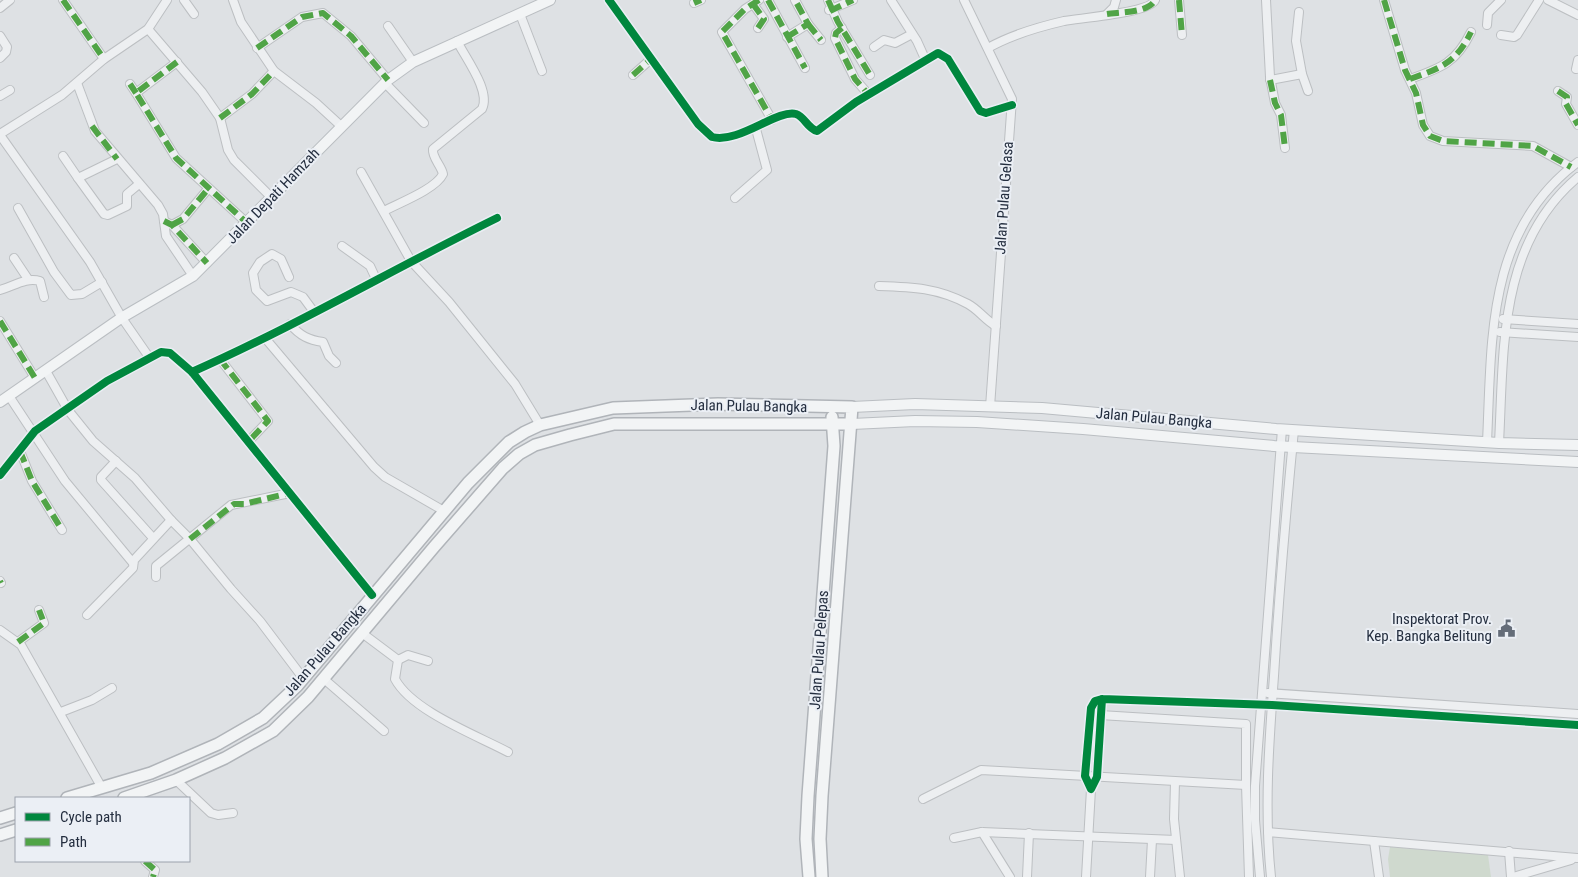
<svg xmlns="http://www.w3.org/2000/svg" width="1578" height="877" font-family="'Roboto Condensed',sans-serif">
<rect width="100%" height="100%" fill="#dee1e4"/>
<!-- green -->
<path fill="#cfd9ce" d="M1390 847 1488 855 1491 877H1390L1388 859Z"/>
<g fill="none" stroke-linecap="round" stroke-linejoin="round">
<defs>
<g id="minor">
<path d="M63 0 104 59"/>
<path d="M184 0 194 14"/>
<path d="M233 0 241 22 274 71 316 103 341 126"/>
<path d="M609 0 698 124 712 137C739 144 777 109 796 114 805 117 807 128 817 131L856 102 938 53 948 59 980 111 986 113 1012 105"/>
<path d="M759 0 745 9 722 32 772 120"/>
<path d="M768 0 805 68"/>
<path d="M828 0 838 22 870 75"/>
<path d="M891 0 917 41 926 61"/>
<path d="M964 0 1012 99 990 407"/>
<path d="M1179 0 1182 35"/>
<path d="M1266 0 1270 77 1275 103 1281 115 1285 148"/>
<path d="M1384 0 1405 70 1416 93 1423 125 1430 136 1443 141 1533 146 1571 167"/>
<path d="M1548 0 1578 15"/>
<path d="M694 3 701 0"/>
<path d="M753 4 764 19 758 28"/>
<path d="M0 8 10 0"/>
<path d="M829 10 853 0"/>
<path d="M1299 12 1296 41 1302 74"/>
<path d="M520 14 542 71"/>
<path d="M1107 14 1114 7 1116 0"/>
<path d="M808 24 821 40"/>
<path d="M1487 25 1488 13 1501 0"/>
<path d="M388 26 413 62"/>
<path d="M842 28 836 33 835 38 855 79 869 95"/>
<path d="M148 29 202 92 220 118 228 150 234 160 272 198"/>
<path d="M1501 35 1514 37 1517 35 1539 0"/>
<path d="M0 36 7 47 6 52 0 58"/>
<path d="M787 37 808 24 795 0"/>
<path d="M874 47 884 40 895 43 912 34"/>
<path d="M257 48 302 17 323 13 351 36 388 80"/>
<path d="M988 48C1011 35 1038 27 1064 21 1080 18 1150 13 1155 0"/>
<path d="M177 62 136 93 176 158 247 223"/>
<path d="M1576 69 1578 60"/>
<path d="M633 75 651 59"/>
<path d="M1410 79C1441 68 1456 63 1471 32"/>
<path d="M1270 80 1302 74 1308 91"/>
<path d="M77 83 95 131 158 205 163 214 166 236 193 276"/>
<path d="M385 83 424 123"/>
<path d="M130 84 136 93"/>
<path d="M1558 91 1567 97 1566 104 1578 125"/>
<path d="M0 96 10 90"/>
<path d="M220 118 252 94 274 71"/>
<path d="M0 134 62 95 104 59 148 29 167 0"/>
<path d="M0 135 90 262 122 318 149 357"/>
<path d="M63 156 78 178"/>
<path d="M117 159 78 178 104 214 108 215 127 206V194L139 184"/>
<path d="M361 172 411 261 449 302 515 384 540 425"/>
<path d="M735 198 767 170 756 129"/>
<path d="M18 208 54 272 71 295 82 294 102 282"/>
<path d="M384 211C399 203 436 189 443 174 441 165 432 158 433 149L482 109C491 91 466 59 457 41"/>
<path d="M164 221 172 225 207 263"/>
<path d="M172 225 183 219 208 189"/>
<path d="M342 246 370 266 376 279"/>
<path d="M14 258 28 279"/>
<path d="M289 277 281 259 272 254 260 262 253 273 256 290 267 301 291 292 303 297 314 312"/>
<path d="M879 286C913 287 938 288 968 304 979 310 985 320 996 326"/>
<path d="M0 290C14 286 26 277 40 281L44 297"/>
<path d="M1503 319 1578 324"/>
<path d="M0 321 35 378"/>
<path d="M290 324C300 336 309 340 323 342L329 356 336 363"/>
<path d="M1500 332 1578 337"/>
<path d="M265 338 374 467 385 477 444 511"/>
<path d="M220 359 268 421 249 441"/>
<path d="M46 371 68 410 93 441 135 478 171 520 190 539 231 589 260 621 303 678"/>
<path d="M192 372C296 326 395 268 497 218"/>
<path d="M9 396 65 481 133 563"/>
<path d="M1487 442C1492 339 1486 230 1578 162"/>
<path d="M1499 443C1504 349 1498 244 1578 177"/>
<path d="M20 451 32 481 62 530"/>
<path d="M116 461 101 477V480L153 538"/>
<path d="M0 475 35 431 107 381 161 352 170 353 192 372 372 595"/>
<path d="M156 577V566L231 505 290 493"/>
<path d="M0 581 1 583"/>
<path d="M87 615 133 568 134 560 171 520"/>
<path d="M0 630 21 645 102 788"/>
<path d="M362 633 398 660 395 679C412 711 476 735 508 752"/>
<path d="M18 642 44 623 39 610"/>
<path d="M398 660 408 655 428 661"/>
<path d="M324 679 384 731"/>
<path d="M1268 693 1578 714"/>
<path d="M1102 699 1097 777 1091 789 1085 776 1091 708 1095 701 1102 699 1272 705 1578 725"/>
<path d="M61 712 92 700 112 688"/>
<path d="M1100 715 1246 724V785L1249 877"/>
<path d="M176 780 211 813 218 815 233 813"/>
<path d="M1175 782 1174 819 1180 877"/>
<path d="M923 799 981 770 1246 785"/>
<path d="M982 832 1010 877"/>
<path d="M1268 832 1577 858"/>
<path d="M954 838 982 832 1176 840"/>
<path d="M1374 841 1379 877"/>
<path d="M1509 851 1511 877"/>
<path d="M145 861 155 870 153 877"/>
<path d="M1027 877 1029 833"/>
<path d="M1086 877 1091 789"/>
<path d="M1150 877 1152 840"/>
<path d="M1260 877 1255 820V786L1282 429"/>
<path d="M1271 877C1264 810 1269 743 1274 676 1279 594 1286 512 1294 430"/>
<path d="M1513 877 1571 860"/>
</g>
<g id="major">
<path d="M0 402 121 318 193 276 388 80 413 62 550 0"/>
<path d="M852 407 915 404 1042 408 1276 429 1499 443 1578 445"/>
<path d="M852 424 915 421 977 422 1083 429 1274 446 1578 462"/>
</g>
<g id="highway">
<path d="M67 798 151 773 218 744 263 718 297 686 468 483 509 442 525 432 540 425 613 408 718 404 852 407 822 796 820 839 822 877"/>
<path d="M124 798 176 780 225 758 273 731 308 697 434 547 503 468 519 454 535 445 570 435 614 424H852"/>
<path d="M0 818 16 813"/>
<path d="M0 835 16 830"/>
<path d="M809 877 806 839 808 796 834 446 832 417"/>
</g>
</defs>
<!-- minor casing -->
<use href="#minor" stroke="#bcbfc2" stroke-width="10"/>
<!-- major casing -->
<use href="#major" stroke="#babec2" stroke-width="12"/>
<!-- highway casing -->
<use href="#highway" stroke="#b0b4b9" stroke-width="14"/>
<!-- minor -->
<use href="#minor" stroke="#edeff1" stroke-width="8"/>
<!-- major -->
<use href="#major" stroke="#f2f4f5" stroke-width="10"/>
<!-- highway -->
<use href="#highway" stroke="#f2f4f5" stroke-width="11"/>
<!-- quiet -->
<g stroke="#50a446" stroke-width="6" stroke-dasharray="12 6" stroke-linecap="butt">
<path d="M63 0 104 59"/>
<path d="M759 0 745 9 722 32 772 120"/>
<path d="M768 0 805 68"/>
<path d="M828 0 838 22 870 75"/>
<path d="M1179 0 1182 35"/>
<path d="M1384 0 1405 70 1416 93 1423 125 1430 136 1443 141 1533 146 1571 167"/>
<path d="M694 3 701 0"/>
<path d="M753 4 764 19 758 28"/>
<path d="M830 11 853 0"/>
<path d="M1107 14C1120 12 1149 13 1155 0"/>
<path d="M808 24 821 40"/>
<path d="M842 28 836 33 835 38 855 79 869 95"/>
<path d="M787 37 808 24 795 0"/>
<path d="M257 48 302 17 323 13 351 36 388 80"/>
<path d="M177 62 136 93 176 158 247 223"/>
<path d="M633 75 651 59"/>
<path d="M1410 79C1441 68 1456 63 1471 32"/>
<path d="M1270 80 1275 103 1281 115 1285 148"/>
<path d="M130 84 136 93"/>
<path d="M1558 91 1567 97 1566 104 1578 125"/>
<path d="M220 118 252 94 274 71"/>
<path d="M92 126 117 159"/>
<path d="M164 221 172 225 207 263"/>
<path d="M172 225 183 219 208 189"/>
<path d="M0 321 35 378"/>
<path d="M220 359 268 421 249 441"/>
<path d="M20 451 32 481 62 530"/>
<path d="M190 539 234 504H244L290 493"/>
<path d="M0 581 1 583"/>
<path d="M18 642 44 623 39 610"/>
<path d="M126 797V798"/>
<path d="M145 861 155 870 153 877"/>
</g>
<defs>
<g id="cycleway">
<path d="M609 0 698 124 712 137C739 144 777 109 796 114 805 117 807 128 817 131L856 102 938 53 948 59 980 111 986 113 1012 105"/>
<path d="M192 372C296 326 395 268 497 218"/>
<path d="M0 475 35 431 107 381 161 352 170 353 192 372 372 595"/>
<path d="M1102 699 1097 777 1091 789 1085 776 1091 708 1095 701 1102 699 1272 705 1578 725"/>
</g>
</defs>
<!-- cycleway casing -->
<use href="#cycleway" stroke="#ebeff5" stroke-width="11"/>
<!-- cycleway -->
<use href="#cycleway" stroke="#00873e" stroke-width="8"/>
</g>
<!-- icons -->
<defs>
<symbol id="civic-bare" viewBox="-9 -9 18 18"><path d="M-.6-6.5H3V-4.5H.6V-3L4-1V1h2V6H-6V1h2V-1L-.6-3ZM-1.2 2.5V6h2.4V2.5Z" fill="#656d79" stroke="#ebeff5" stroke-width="2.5" paint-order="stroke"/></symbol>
</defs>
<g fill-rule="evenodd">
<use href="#civic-bare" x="1494" y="616" width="25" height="25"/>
</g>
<g text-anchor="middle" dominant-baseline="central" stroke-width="4" stroke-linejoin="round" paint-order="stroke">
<!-- street labels -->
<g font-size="15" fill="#242e3f" stroke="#ebeff5">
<text transform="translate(273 196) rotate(-46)">Jalan Depati Hamzah</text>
<text transform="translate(1004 198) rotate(-86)">Jalan Pulau Gelasa</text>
<text transform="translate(749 406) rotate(1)">Jalan Pulau Bangka</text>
<text transform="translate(1154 418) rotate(5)">Jalan Pulau Bangka</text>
<text transform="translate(325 650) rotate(-49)">Jalan Pulau Bangka</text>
<text transform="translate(819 650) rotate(-86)">Jalan Pulau Pelepas</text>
</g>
<!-- poi labels -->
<g font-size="15" fill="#242e3f" stroke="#ebeff5" text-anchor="end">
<text x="1492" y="619">Inspektorat Prov.<tspan x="1492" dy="17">Kep. Bangka Belitung</tspan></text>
</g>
</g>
<!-- legend -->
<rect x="15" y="797" width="175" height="65" fill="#ebeff5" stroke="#9ba2ac"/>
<rect x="25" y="813" width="25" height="8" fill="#00873e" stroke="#9ba2ac"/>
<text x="60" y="822" font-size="15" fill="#242e3f">Cycle path</text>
<rect x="25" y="838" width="25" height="8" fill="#50a446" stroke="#9ba2ac"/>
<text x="60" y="847" font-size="15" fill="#242e3f">Path</text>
</svg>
